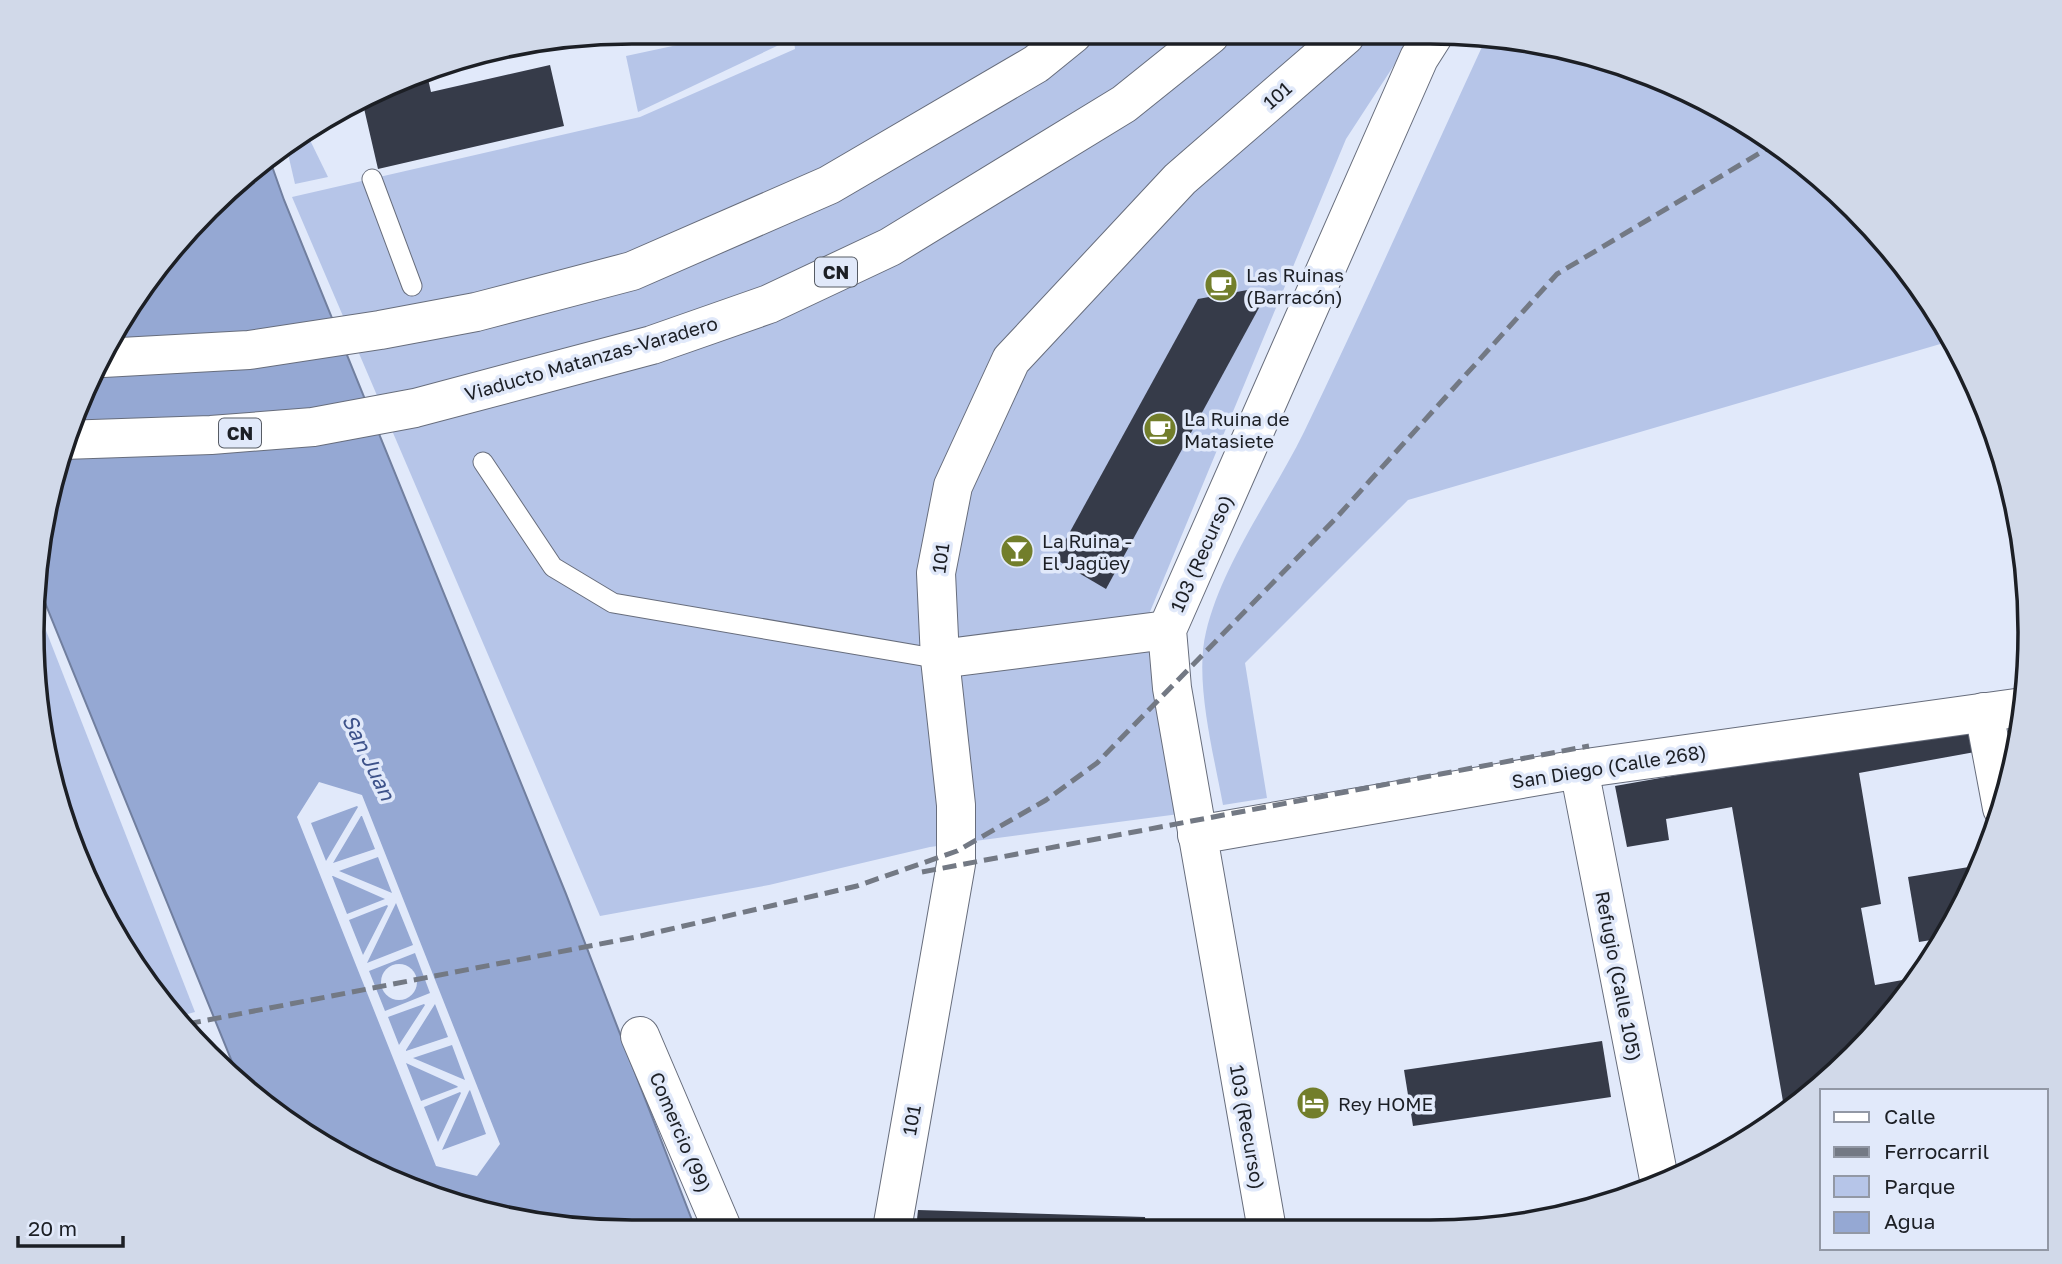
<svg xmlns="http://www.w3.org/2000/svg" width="2062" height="1264" font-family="'Golos Text',sans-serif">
<rect width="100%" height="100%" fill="#e1e9fa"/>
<!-- green -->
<g fill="#b6c5e8">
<path d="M738 32H777L779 45 638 112 626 56Z"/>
<path d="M793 32 1327 36 1335 62 1368 36H1413L1346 139 1147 619 1150 663 1179 814 930 847 769 885 600 916 292 197 640 117 795 49Z"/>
<path d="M1487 36 1508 37 1659 77 1795 155 1881 236 1954 340 1408 500 1245 663 1267 798 1223 805C1214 755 1194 681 1206 632 1222 564 1273 495 1304 432 1367 301 1426 168 1487 36Z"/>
<path d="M307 134 328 177 295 184 286 145Z"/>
<path d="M36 605 195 1012 180 1016 133 966 63 825 32 632Z"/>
</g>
<!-- water -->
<path fill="#95a8d3" stroke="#717f9f" stroke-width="2" d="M268 155 284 200 566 894 695 1228 554 1227 403 1187 267 1109 239 1079 39 588 63 439 133 298Z"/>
<!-- pier -->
<g fill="#e1e9fa" fill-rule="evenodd">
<path d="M319 782 362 795 500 1144 477 1176 436 1166 297 817ZM357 806 358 807 326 861 311 823ZM362 816 375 849 333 863 361 816ZM378 857 392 893 339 871ZM332 876H333L385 899 347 914ZM396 903 413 945 367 963ZM387 905 388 906 363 955 349 920ZM415 953 430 993 385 1011 369 971ZM424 1004 425 1005 399 1045 388 1017ZM435 1004 448 1037 406 1051V1050ZM452 1045 465 1080 413 1058ZM406 1063 457 1086 458 1087 421 1101ZM470 1090 486 1134 442 1150 469 1091ZM460 1092 461 1093 438 1142 424 1107Z"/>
<circle cx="399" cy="982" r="18"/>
</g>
<!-- building -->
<g fill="#363b49">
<path d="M550 65 564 126 378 169 363 104 426 70 431 92Z"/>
<path d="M1253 289 1266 295 1106 589 1055 559 1198 299Z"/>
<path d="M1971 723 1975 752 1859 773 1881 904 1861 908 1875 985 1919 977 1907 997 1854 1053 1837 1056 1839 1069 1826 1083 1785 1113 1732 807 1666 819 1669 840 1627 847 1615 786Z"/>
<path d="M1981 865 1969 897 1943 938 1919 942 1908 877Z"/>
<path d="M1602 1041 1611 1097 1413 1126 1404 1070Z"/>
<path d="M918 1210 1145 1217 1147 1230 916 1229Z"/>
</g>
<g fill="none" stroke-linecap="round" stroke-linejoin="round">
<defs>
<g id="lane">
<path d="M372 179 412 286"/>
<path d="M483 462 553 567 613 603 940 659"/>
</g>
<g id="street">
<path d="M940 659 1167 630"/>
<path d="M1984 712 2002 808"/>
<path d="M1579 769 1660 1184"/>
<path d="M1197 835 1579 769 2023 707"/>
<path d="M640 1036 722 1228"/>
<path d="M892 1229 956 864V805L940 659 936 573 953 486 1011 360 1180 179 1345 36"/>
<path d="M1267 1230 1172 688 1167 630 1419 58 1433 36"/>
</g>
<g id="highway">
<path d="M103 358 249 350 380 330 476 312 632 271 829 185 1036 64 1073 34"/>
<path d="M63 440 211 435 313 427 415 408 652 345 769 304 890 247 1124 104 1210 35"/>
</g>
</defs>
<!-- lane casing -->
<use href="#lane" stroke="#676d7c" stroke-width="21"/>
<!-- street casing -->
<use href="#street" stroke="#676d7c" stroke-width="40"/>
<!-- highway casing -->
<use href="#highway" stroke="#676d7c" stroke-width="40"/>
<!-- lane -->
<use href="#lane" stroke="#fff" stroke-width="19"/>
<!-- street -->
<use href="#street" stroke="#fff" stroke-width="38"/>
<!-- highway -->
<use href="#highway" stroke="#fff" stroke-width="38"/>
<!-- rail -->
<g stroke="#737984" stroke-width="5" stroke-dasharray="14 7" stroke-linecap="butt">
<path d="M922 872 1589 746"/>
<path d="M187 1024 636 937 857 886 957 851 1046 800 1097 763 1337 517 1557 274 1775 144"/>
</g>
</g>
<!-- icons -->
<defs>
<symbol id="cafe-disc" viewBox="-11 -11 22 22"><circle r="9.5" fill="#727e2b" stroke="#e1e9fa"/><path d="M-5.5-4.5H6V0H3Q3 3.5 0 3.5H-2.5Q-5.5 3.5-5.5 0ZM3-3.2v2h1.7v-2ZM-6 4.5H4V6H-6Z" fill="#fff"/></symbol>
<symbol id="bar-disc" viewBox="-11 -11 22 22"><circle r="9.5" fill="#727e2b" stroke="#e1e9fa"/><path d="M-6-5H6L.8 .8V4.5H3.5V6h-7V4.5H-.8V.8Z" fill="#fff"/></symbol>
<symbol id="hotel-disc" viewBox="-11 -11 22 22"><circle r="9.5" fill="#727e2b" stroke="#e1e9fa"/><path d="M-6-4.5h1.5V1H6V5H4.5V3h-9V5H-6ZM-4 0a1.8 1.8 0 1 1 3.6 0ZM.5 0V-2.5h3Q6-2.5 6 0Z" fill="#fff"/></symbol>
</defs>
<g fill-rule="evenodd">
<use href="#cafe-disc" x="1202" y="266" width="38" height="38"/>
<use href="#cafe-disc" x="1141" y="410" width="38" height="38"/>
<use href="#bar-disc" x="998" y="532" width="38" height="38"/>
<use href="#hotel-disc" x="1294" y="1084" width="38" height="38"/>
</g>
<g text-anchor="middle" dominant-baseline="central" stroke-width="7" stroke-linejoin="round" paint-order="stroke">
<!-- shield labels -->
<g fill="#e1e9fa" stroke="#575c65" stroke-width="2">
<rect x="815" y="257.5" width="42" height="29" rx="5"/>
<rect x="219" y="418.5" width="42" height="29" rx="5"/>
</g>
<g font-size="18" font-weight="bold" fill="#1c1f25">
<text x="836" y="272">CN</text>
<text x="240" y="433">CN</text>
</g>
<!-- street labels -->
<g font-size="19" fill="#1c1f25" stroke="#e1e9fa">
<text transform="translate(1277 95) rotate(-41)">101</text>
<text transform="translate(591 358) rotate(-16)">Viaducto Matanzas-Varadero</text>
<text transform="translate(1201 553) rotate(-66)">103 (Recurso)</text>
<text transform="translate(940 558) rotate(-82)">101</text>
<text transform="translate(1609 766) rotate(-9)">San Diego (Calle 268)</text>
<text transform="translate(1619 976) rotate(79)">Refugio (Calle 105)</text>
<text transform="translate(911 1120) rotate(-80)">101</text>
<text transform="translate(1248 1127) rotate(80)">103 (Recurso)</text>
<text transform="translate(681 1132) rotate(67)">Comercio (99)</text>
</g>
<!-- poi labels -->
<g font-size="19" fill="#1c1f25" stroke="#e1e9fa" text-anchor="start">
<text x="1246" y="274">Las Ruinas<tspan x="1246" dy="22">(Barracón)</tspan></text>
<text x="1184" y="418">La Ruina de<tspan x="1184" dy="22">Matasiete</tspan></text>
<text x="1042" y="540">La Ruina -<tspan x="1042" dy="22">El Jagüey</tspan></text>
<text x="1338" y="1103">Rey HOME</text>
</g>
<!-- water labels -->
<g font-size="21" font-style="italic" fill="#3d528a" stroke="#e1e9fa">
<text transform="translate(369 757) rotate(64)">San Juan</text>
</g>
</g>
<!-- crop -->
<path d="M0 0H2062V1264H0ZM632 44H1430A588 588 0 0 1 2018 632V632A588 588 0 0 1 1430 1220H632A588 588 0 0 1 44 632V632A588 588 0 0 1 632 44Z" fill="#d1d9e9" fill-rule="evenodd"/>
<path fill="none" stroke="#1c1f25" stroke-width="3.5" d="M632 44H1430A588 588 0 0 1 2018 632V632A588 588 0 0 1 1430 1220H632A588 588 0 0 1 44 632V632A588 588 0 0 1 632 44Z"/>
<!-- legend -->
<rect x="1820" y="1089" width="228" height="161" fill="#e1e9fa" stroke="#9298a5" stroke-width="2"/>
<rect x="1834" y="1112" width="35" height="10" fill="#ffffff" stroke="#9298a5" stroke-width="2"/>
<text x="1884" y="1124" font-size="21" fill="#1c1f25">Calle</text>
<rect x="1834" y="1147" width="35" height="10" fill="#737984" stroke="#9298a5" stroke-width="2"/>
<text x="1884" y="1159" font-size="21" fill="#1c1f25">Ferrocarril</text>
<rect x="1834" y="1176" width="35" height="21" fill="#b6c5e8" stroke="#9298a5" stroke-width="2"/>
<text x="1884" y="1194" font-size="21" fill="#1c1f25">Parque</text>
<rect x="1834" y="1212" width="35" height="21" fill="#95a8d3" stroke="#9298a5" stroke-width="2"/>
<text x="1884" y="1229" font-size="21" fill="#1c1f25">Agua</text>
<!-- scale -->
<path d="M18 1236v10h105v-10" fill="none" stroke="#1c1f25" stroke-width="3.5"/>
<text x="28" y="1236" font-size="21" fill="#1c1f25" stroke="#e1e9fa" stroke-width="5" paint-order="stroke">20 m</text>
</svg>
